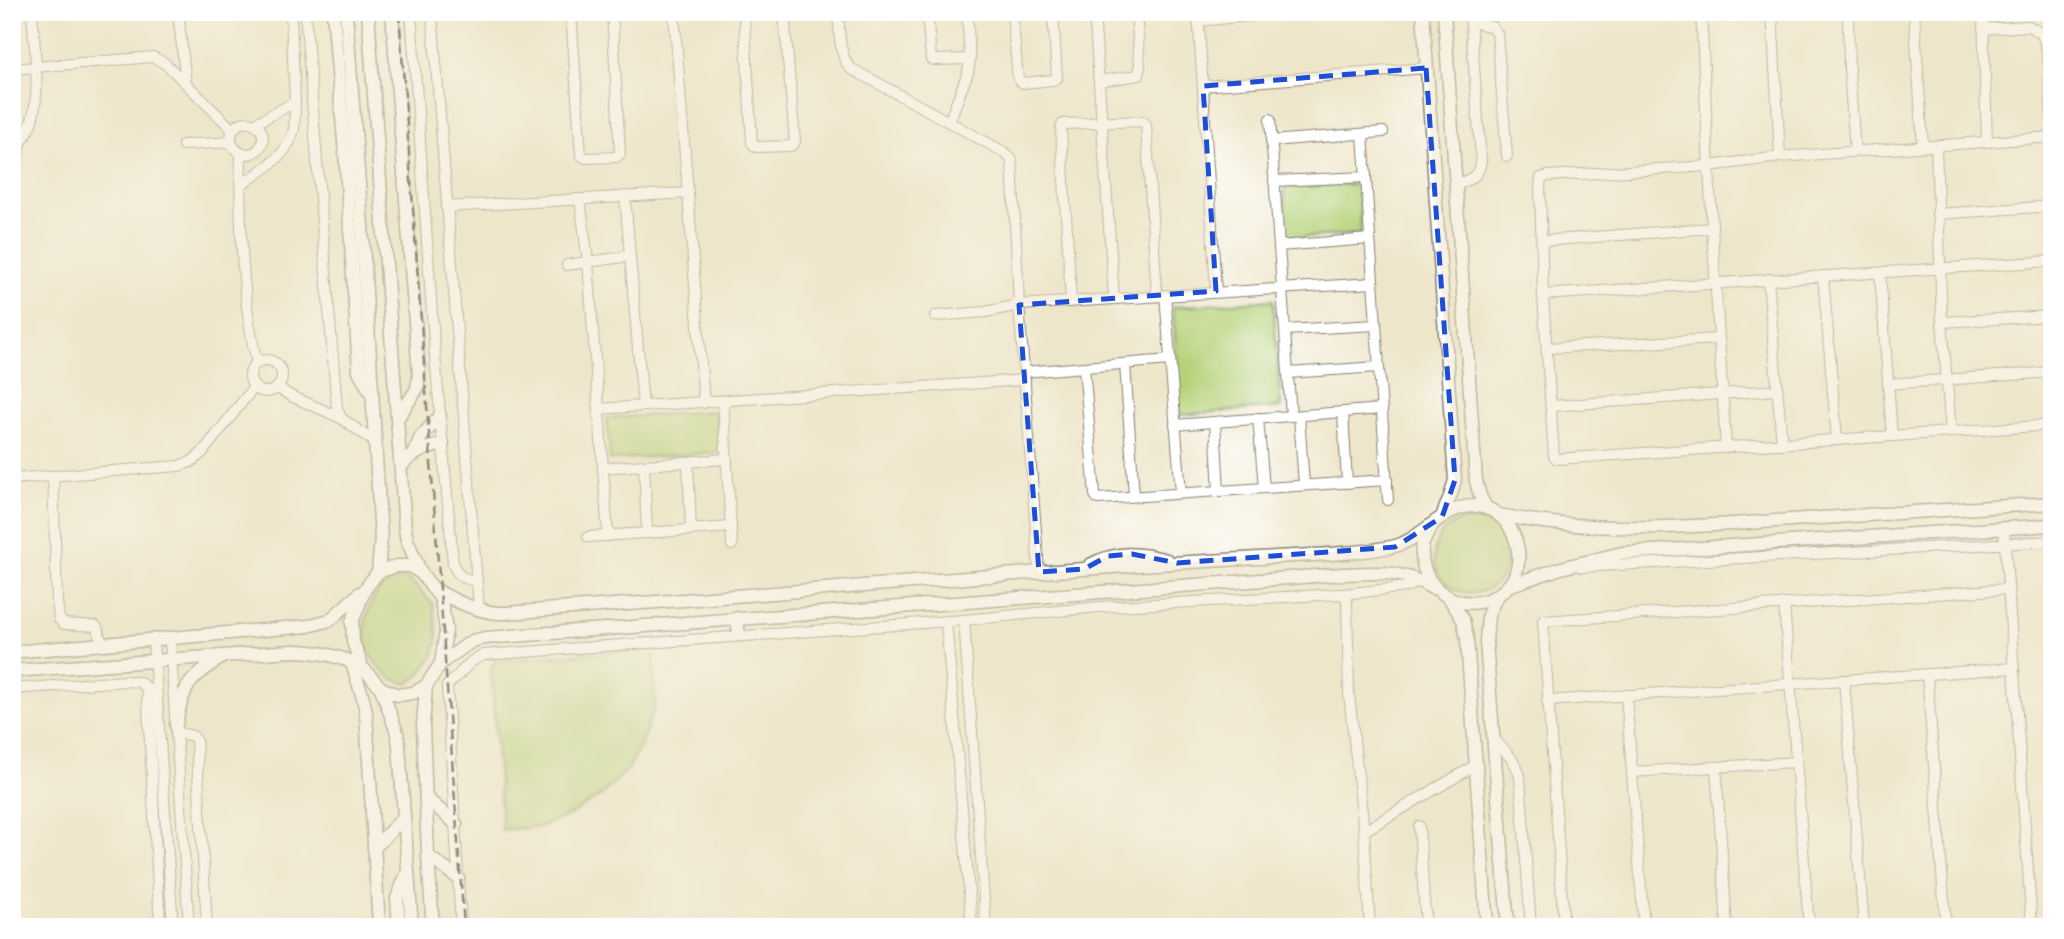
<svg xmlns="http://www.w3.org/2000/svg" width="2064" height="939" font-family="'Balsamiq Sans',sans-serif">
<rect width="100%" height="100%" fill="#fff"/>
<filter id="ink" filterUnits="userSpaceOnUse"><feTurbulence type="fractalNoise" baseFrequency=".0143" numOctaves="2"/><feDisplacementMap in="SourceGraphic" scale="14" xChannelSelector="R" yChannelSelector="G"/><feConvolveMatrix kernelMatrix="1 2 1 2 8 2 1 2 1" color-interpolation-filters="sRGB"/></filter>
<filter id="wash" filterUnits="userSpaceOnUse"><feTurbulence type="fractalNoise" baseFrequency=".00686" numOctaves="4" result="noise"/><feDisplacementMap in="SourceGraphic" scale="28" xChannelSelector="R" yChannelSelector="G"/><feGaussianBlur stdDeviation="1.57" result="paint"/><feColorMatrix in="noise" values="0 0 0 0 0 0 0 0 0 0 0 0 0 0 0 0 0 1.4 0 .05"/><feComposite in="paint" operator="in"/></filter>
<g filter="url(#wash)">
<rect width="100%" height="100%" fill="#eee6ca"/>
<!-- green -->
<g fill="#b5d278" stroke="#68774a" stroke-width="2">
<path d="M1359 184 1361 234 1286 238 1284 187Z"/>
<path d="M1273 300 1281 407 1180 415 1173 307Z"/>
<path d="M716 411 719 452 610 460 607 418Z"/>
<circle cx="1471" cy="556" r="37"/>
<path d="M399 577 410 580 433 604 438 637 433 657 419 675 408 684C356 674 349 597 399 577Z"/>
<path d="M654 649 655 705 639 749 628 769 599 797 569 815 539 827 502 830 491 667 496 660Z"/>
</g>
</g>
<g filter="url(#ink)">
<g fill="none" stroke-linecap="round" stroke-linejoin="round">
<defs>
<g id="minor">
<path d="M178 12 186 83"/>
<path d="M305 12 337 408 341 418 376 443"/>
<path d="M411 12 435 356 453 563C457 576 463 579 477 581"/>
<path d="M432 12 479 609"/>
<path d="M571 12 581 155 585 158 616 157 620 154 612 12"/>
<path d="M674 12 704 403"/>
<path d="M744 12 752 143 756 147 791 146 795 142 784 12"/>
<path d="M838 12C840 32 838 52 850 68L1004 152 1012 160 1019 305 1039 572"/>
<path d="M927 12 931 59 934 60 970 59"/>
<path d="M1012 12 1018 79 1023 83 1053 80 1057 78 1053 12"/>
<path d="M1094 12 1114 298"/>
<path d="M1198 12 1216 291"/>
<path d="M1701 12 1712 228 1726 448"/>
<path d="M1772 12 1780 157"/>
<path d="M1848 12 1849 69 1855 151"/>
<path d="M1914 12 1923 146"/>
<path d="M1983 12 1987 142"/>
<path d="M1199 21 1288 12"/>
<path d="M1470 21 1492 27 1497 33 1507 156"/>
<path d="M1983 29 2029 26 2042 34 2048 53 2052 120"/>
<path d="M12 69 153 57 166 64 233 130"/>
<path d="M1099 81 1139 75 1140 67 1136 12"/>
<path d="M1203 86 1426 68"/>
<path d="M1270 119 1291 416"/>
<circle cx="247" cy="138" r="16"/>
<path d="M949 122 968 72 970 59 967 12"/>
<path d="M256 123 293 103 295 100 291 17 293 12"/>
<path d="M1363 134 1388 500"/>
<path d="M2052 137 1780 157 1709 166 1548 176 1541 178 1540 187 1543 295 1554 456 1557 459 2052 425"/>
<path d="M1271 141 1383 132"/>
<path d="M183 145 232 142"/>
<path d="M1936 146 1942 322 1951 432"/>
<path d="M241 153C239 222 241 295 257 363"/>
<path d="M12 181C20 168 16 163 19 150 21 139 30 131 32 120 41 90 34 44 32 12"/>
<path d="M1274 181 1366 177"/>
<path d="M241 185C262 170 289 156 294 129 295 119 295 110 295 100"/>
<path d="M1456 185C1470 179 1479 177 1481 161L1470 12"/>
<path d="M625 196 630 256"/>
<path d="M580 199 588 262 608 536"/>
<path d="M446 207 688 193"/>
<path d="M1937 214 2052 206"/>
<path d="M1542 241 1712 228"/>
<path d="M1279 246 1370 239"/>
<path d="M567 265 630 256 643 406"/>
<path d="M1880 273 1892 436"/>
<path d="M1823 276 1837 440"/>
<path d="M1768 279 1782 444"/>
<path d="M1165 295 1181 493"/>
<path d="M1543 295 2052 261"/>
<path d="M1071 301 1061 128 1063 124 1142 121 1146 124 1157 295"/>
<path d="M935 316 985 312 1019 305 1373 283"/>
<path d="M1942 322 2052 316"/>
<path d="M1285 330 1376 325"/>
<path d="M1547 348 1719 339"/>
<circle cx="266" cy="376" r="16"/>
<path d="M1125 364 1134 496"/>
<path d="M1084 367 1095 495 1098 499 1387 480"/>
<path d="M1024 372 1170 360"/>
<path d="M1288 373 1379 367"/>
<path d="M1888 384 2052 372"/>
<path d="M277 388 293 397 341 418"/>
<path d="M723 401 732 545"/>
<path d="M1551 406 1777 390"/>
<path d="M599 409 1025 380"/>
<path d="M1343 412 1347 483"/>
<path d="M1299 416 1304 485"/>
<path d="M1258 418 1264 488"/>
<path d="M1215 422 1219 491"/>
<path d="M1175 425 1382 409"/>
<path d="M688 462 691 530"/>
<path d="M644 465 647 533"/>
<path d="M603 468 727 459"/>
<path d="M53 476 57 601 59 619 64 624 96 626 98 629 102 645"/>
<path d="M12 479 178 466 191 462 202 453 254 387"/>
<path d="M2004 529 2032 927"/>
<path d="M588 537 731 527"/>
<path d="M1582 567 2052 541"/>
<path d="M1343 594 1407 587 1419 581"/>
<path d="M1784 604 1809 927"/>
<path d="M964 620 986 927"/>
<path d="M946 621 972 927"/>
<path d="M170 639 189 927"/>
<path d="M153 640 173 927"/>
<path d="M1927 674 1946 927"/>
<path d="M1844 680 1864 927"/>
<path d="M12 689 126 681 139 682 147 688 159 908"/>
<path d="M1626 695 1644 927"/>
<path d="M1547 701 2014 668"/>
<path d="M176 732 193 736 196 740 207 927"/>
<path d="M1495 740C1505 751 1517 762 1520 777L1531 927"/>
<path d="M1716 767 1727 927"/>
<path d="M1632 772 1796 762"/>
<path d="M1419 826 1426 927"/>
<path d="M1364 831 1476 765"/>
<path d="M159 903 160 927"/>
<path d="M461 927 447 686 472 661 483 655 964 620 1099 607 1339 594 1346 596 1347 602 1349 694 1364 831 1370 927"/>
<path d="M1564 927 1543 621 2008 589"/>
</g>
<g id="tertiary">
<path d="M333 12 346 165 359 371 372 395"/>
<path d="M346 12 361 210 381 538 378 572"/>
<path d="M368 12 405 530 407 540 421 573"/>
<path d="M392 12 419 375 417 389 397 419"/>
<path d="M1423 12 1455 480 1451 494 1442 517"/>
<path d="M1444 12 1476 481 1480 496 1486 508"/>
<path d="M414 453 421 437 440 416"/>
<path d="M401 466C415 451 423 449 443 444"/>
<path d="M1499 515C1595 534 1694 527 1791 520 1878 514 1965 509 2052 503"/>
<path d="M1090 565C1117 551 1138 552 1167 560"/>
<path d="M1508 586 1561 568 1622 553 2052 525"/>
<path d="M431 587C452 600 474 611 498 613 518 613 539 610 558 609 600 606 642 603 684 600 798 591 913 582 1028 573 1105 567 1182 562 1259 558 1303 555 1348 555 1391 547 1422 541 1440 507 1473 506 1510 505 1532 557 1509 585 1477 622 1418 597 1422 548 1423 539 1429 532 1433 524"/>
<path d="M1497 595 1488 615 1486 642 1508 927"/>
<path d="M1450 599 1463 620 1467 638 1487 927"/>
<path d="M737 618 739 635"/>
<path d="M12 652 308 626 330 620 360 593"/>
<path d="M351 661 363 698 366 713 379 927"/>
<path d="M441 663 472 641 485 638 1342 574C1377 573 1401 569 1432 588"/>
<path d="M12 671 292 651C317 651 339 655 362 667"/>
<path d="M426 686 413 693 398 695 381 688 362 667 353 642 352 622 365 589 378 572 396 566H410L421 573 441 599 446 630 441 663 426 686 423 726 428 856 433 927"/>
<path d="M381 688 397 733 399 746 412 927"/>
<path d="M176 725C182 688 189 678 221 658"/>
<path d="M426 798 456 824"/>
<path d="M374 848 403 818"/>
<path d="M428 856 458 878"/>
<path d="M399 927 397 898 406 876"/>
</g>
</defs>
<!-- minor casing -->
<use href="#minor" stroke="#858173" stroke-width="12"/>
<!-- tertiary casing -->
<use href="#tertiary" stroke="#858173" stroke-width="15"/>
<!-- minor -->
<use href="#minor" stroke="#fff" stroke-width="10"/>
<!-- tertiary -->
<use href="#tertiary" stroke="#fff" stroke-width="12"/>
<!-- rail -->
<path stroke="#1c1c1c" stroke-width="2.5" stroke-dasharray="10 5" stroke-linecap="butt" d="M399 12 464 927"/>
</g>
</g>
<!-- marked area -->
<path d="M0 0H2064V939H0ZM1426 68 1455 480 1442 517 1395 547 1177 563 1132 554 1108 556 1084 569 1039 572 1019 305 1216 291 1203 86Z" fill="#eee6ca" fill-opacity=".55" fill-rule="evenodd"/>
<path fill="none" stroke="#1d4ed8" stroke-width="5" stroke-dasharray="14 9" stroke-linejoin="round" d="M1426 68 1455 480 1442 517 1395 547 1177 563 1132 554 1108 556 1084 569 1039 572 1019 305 1216 291 1203 86Z"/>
<!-- margin -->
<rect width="2064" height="939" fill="none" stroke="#fff" stroke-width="42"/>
</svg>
